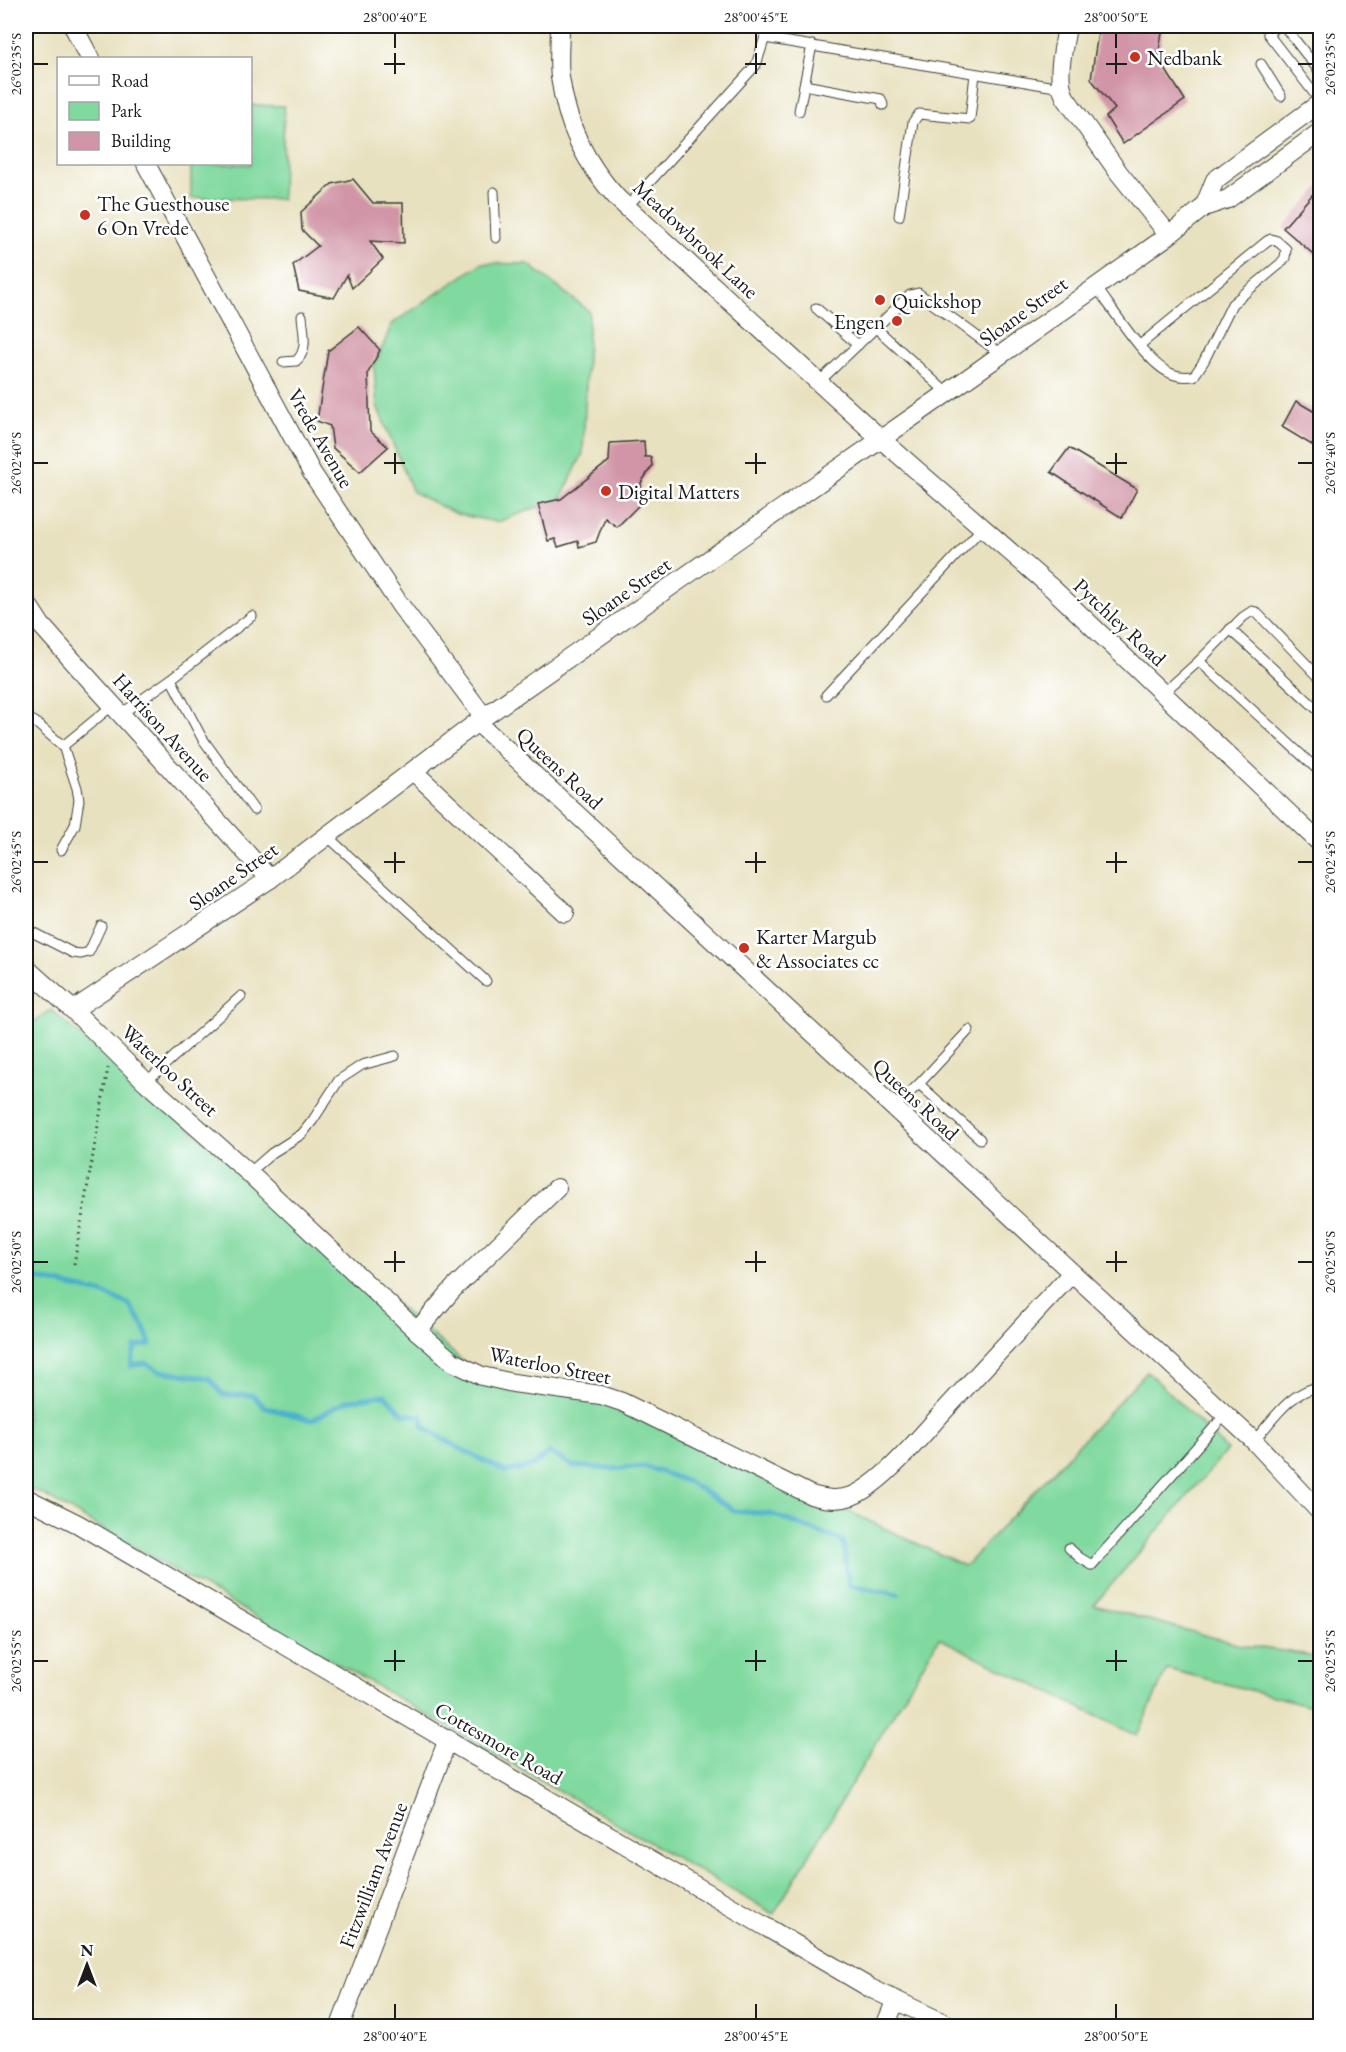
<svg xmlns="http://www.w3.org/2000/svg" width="1346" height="2052" font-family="'EB Garamond',serif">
<rect width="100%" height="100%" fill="#fff"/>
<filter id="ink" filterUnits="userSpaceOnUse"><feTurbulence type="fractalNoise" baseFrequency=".0167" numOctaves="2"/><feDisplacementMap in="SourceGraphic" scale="12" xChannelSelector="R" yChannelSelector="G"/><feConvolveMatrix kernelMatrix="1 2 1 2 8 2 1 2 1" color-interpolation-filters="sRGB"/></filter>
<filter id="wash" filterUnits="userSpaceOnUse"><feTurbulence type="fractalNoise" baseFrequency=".008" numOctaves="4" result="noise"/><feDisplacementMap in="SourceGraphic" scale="24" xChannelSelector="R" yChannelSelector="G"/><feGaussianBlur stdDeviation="1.35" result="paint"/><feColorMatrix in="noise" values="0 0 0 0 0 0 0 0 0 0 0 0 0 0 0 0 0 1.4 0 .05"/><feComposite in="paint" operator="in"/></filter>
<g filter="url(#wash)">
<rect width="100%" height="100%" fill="#e8e1bf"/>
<!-- green -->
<g fill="#80d99f" stroke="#4e7a5e" stroke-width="1.5">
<path d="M251 105 284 106 282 199 191 198V164H250Z"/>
<path d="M482 263 528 264 589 311 583 453 561 499 497 522 456 514 413 492 377 406 374 367 392 324Z"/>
<path d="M51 1010 478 1374 603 1396 965 1566 1147 1371 1227 1450 1094 1605 1241 1645 1303 1654 1320 1659V1708L1167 1669 1137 1736 939 1638 774 1914 40 1493 26 1488V1028Z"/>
</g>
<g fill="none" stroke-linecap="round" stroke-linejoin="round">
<!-- stream -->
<path stroke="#4ab0ca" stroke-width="5" d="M26 1276 101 1293 129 1304 144 1327 150 1344 135 1347 131 1366 147 1363 159 1371 209 1378 223 1395H253L264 1407 312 1420 346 1401 385 1395 403 1414 422 1416 423 1426C449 1445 478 1457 506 1472L533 1466 549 1452 573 1466 611 1469 644 1466 689 1482 735 1511 771 1514 843 1541 849 1585 898 1594"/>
</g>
<g id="blocks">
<!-- building -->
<g fill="#d195a7">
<path d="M1099 26H1163L1158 58 1185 100 1123 144 1106 117 1115 109 1091 79Z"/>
<path d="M353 179 373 203H403L404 243 370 241 383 259 352 288 347 275 334 298 299 291 293 265 318 246 302 230 301 212 332 184Z"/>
<path d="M1320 186V260L1283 228Z"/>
<path d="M359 327 380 350 368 373 370 431 388 447 360 472 333 448 330 426 317 421 328 351Z"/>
<path d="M1296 401 1320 415V450L1282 427Z"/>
<path d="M644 441 645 457H651L652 466 641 483 642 502 617 527 605 518 596 542 579 547 578 541 558 547 555 539 548 541 538 504 561 499 609 461 610 443Z"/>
<path d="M1069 448 1137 489 1122 518 1051 472Z"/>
</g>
</g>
</g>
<g filter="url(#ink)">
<use href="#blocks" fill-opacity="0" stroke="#3b3a34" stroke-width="1.5"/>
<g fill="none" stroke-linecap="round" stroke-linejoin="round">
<defs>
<g id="lane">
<path d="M1276 26 1268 34 1320 101"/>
<path d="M1284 26 1320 72"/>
<path d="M765 38 1061 88"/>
<path d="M1261 64 1281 96"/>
<path d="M804 85 881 99 883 105"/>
<path d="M799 111 812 45"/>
<path d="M494 192 496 238"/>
<path d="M627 207 756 65 767 31"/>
<path d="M899 216 913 122 919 114 970 119 975 74"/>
<path d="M1096 287C1113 309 1146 363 1170 373 1178 377 1185 377 1194 376L1204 361 1232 304 1280 264 1285 258 1286 249 1277 241 1271 239 1267 241 1140 345"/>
<path d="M816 308 858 345"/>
<path d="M876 328 947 393"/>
<path d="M283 362 296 361C309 350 303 331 302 316"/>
<path d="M819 382 910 295 918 293 1001 354"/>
<path d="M1230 629 1320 712"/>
<path d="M1199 661 1320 772"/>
<path d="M171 679 202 738 254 810"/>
<path d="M1162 694 1199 661 1243 617 1252 611 1256 612 1320 678"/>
<path d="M826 695 983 527"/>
<path d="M121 714 171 679 252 616"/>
<path d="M26 717 35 722 63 746 77 788 79 800 75 825 61 850"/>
<path d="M63 746 113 705"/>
<path d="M327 836 486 981"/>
<path d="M26 929 73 953 81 954 89 952 101 926"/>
<path d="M146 1082 241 996"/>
<path d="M919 1084 980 1139"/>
<path d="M893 1108 919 1084 969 1030"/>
<path d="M249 1173 272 1153 302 1134 313 1120 339 1080 362 1065 395 1056"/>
<path d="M1254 1441C1272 1421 1291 1390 1320 1387"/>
<path d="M1069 1548 1080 1558 1092 1565 1225 1415"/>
</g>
<g id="street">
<path d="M73 26 90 58"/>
<path d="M560 26C560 42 558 61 560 77 567 126 585 163 618 199L882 440 1053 589 1320 843"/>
<path d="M1067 26C1064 48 1055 76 1065 97L1119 173 1169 235"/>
<path d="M146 164 312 473 400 605 484 717"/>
<path d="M1204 207 1215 180 1320 103"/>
<path d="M26 602 41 625 80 669 270 879"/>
<path d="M477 722 1254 1441 1320 1512"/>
<path d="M414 772 565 913"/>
<path d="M26 968 73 1010 146 1082 249 1173 417 1331 453 1362 482 1376 513 1383 601 1395 622 1402 811 1495C826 1499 837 1501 852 1496 883 1483 920 1437 943 1412 986 1366 1029 1319 1072 1273"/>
<path d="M73 1010 270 879 484 717 947 393 1169 235 1204 207 1228 199 1320 132"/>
<path d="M417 1331 453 1289 557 1188"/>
<path d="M26 1498 78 1524 870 1988 950 2026"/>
<path d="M340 2026 448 1739"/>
<path d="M885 2026 895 2002"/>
</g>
</defs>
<!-- lane casing -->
<use href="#lane" stroke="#3b3a34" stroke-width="11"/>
<!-- street casing -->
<use href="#street" stroke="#3b3a34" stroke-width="20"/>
<!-- path -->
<path stroke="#3b3a34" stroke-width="3" stroke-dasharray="1.5 4.5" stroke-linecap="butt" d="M74 1264 108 1068"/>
<!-- lane -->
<use href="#lane" stroke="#fff" stroke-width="9"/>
<!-- street -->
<use href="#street" stroke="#fff" stroke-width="18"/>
</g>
</g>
<!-- ticks -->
<path fill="none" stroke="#1c1c1c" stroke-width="2" d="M395 33V48M756 33V48M1116 33V48M395 53V74M756 53V74M1116 53V74M33 64H48M384 64H405M745 64H766M1106 64H1127M1298 64H1313M395 453V474M756 453V474M1116 453V474M33 463H48M384 463H405M745 463H766M1106 463H1127M1298 463H1313M395 852V873M756 852V873M1116 852V873M33 862H48M384 862H405M745 862H766M1106 862H1127M1298 862H1313M395 1251V1272M756 1251V1272M1116 1251V1272M33 1262H48M384 1262H405M745 1262H766M1106 1262H1127M1298 1262H1313M395 1650V1671M756 1650V1671M1116 1650V1671M33 1661H48M384 1661H405M745 1661H766M1106 1661H1127M1298 1661H1313M395 2004V2019M756 2004V2019M1116 2004V2019"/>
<!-- markers -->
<g fill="#c8321e" stroke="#fff" stroke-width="2">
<circle cx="1135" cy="57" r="6"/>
<circle cx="85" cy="215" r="6"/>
<circle cx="880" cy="300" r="6"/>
<circle cx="897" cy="321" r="6"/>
<circle cx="606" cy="491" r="6"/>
<circle cx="744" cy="948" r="6"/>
</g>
<g text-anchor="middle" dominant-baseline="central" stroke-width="5" stroke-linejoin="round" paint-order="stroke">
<!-- poi labels -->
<g font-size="21" fill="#1c1c1c" stroke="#fff" text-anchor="start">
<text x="1147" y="57">Nedbank</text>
<text x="97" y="203">The Guesthouse<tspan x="97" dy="24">6 On Vrede</tspan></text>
<text x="892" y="300">Quickshop</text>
<text x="885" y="321" text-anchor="end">Engen</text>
<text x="618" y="491">Digital Matters</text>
<text x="756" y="936">Karter Margub<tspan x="756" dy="24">&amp; Associates cc</tspan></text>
</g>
<!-- street labels -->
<g font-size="21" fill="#1c1c1c" stroke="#fff">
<text transform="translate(696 239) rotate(43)">Meadowbrook Lane</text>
<text transform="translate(1023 311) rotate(-36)">Sloane Street</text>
<text transform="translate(321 438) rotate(60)">Vrede Avenue</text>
<text transform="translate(626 591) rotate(-35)">Sloane Street</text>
<text transform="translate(1120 622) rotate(43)">Pytchley Road</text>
<text transform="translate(163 727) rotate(48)">Harrison Avenue</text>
<text transform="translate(560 768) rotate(43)">Queens Road</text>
<text transform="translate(233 876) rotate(-35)">Sloane Street</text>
<text transform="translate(170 1070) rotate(43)">Waterloo Street</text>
<text transform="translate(916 1099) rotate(43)">Queens Road</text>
<text transform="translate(550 1365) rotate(11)">Waterloo Street</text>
<text transform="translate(499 1743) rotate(30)">Cottesmore Road</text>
<text transform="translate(373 1875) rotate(-69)">Fitzwilliam Avenue</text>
</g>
</g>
<!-- margin -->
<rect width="1346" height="2052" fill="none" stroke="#fff" stroke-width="66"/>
<!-- legend -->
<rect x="57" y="57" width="195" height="108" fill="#ffffff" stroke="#a4a4a4" stroke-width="1.5"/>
<rect x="69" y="76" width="30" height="9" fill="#ffffff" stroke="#a4a4a4" stroke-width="1.5"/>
<text x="111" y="87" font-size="18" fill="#1c1c1c">Road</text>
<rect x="69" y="102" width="30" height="18" fill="#80d99f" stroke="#a4a4a4" stroke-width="1.5"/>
<text x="111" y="117" font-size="18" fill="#1c1c1c">Park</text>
<rect x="69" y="132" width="30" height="18" fill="#d195a7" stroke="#a4a4a4" stroke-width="1.5"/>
<text x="111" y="147" font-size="18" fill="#1c1c1c">Building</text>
<!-- north arrow -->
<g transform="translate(87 1965)" stroke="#ffffff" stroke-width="4.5" paint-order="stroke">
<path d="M0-4.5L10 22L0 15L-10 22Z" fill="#1c1c1c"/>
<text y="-9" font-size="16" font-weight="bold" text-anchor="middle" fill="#1c1c1c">N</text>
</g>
<rect x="33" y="33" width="1280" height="1986" fill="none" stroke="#1c1c1c" stroke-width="2"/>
<g font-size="15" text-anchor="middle" fill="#1c1c1c">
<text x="395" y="22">28°00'40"E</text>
<text x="756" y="22">28°00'45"E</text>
<text x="1116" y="22">28°00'50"E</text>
<text transform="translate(16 64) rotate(-90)" y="5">26°02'35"S</text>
<text transform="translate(1330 64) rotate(-90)" y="5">26°02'35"S</text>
<text transform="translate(16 463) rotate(-90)" y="5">26°02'40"S</text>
<text transform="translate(1330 463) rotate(-90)" y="5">26°02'40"S</text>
<text transform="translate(16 862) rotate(-90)" y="5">26°02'45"S</text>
<text transform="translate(1330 862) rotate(-90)" y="5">26°02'45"S</text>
<text transform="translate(16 1262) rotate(-90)" y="5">26°02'50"S</text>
<text transform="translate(1330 1262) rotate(-90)" y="5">26°02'50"S</text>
<text transform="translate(16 1661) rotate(-90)" y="5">26°02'55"S</text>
<text transform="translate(1330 1661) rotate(-90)" y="5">26°02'55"S</text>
<text x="395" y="2041">28°00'40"E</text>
<text x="756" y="2041">28°00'45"E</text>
<text x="1116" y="2041">28°00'50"E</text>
</g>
</svg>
